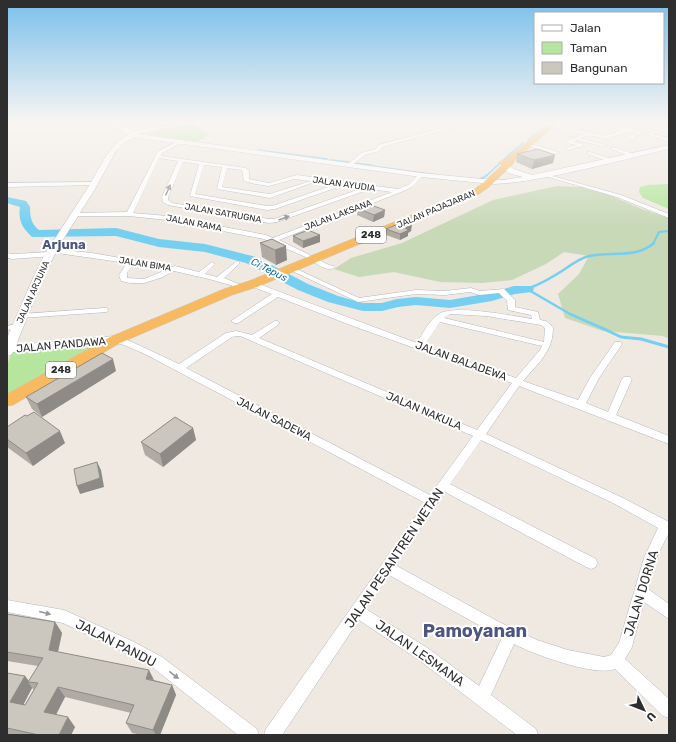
<svg xmlns="http://www.w3.org/2000/svg" width="676" height="742" font-family="Rubik,sans-serif">
<rect width="100%" height="100%" fill="#efe9e1"/>
<!-- green -->
<g fill="#b6e59e">
<path d="M191 124 210 134 197 142 145 134Z"/>
<path d="M669 184V209L643 198 639 192 640 187 648 185Z"/>
<path d="M104 343 7 397V365L12 351Z"/>
</g>
<!-- cemetery -->
<path fill="#c8d9b8" d="M557 186 581 187 607 194 642 209 669 218V339L663 336 603 331 565 318 558 294 579 274 589 256 564 252 546 264 512 280 482 283 440 282 394 272 359 277 334 269 351 258 402 243 493 200Z"/>
<g fill="none" stroke-linecap="round" stroke-linejoin="round">
<!-- stream-far3 -->
<g stroke="#75cff0" stroke-width="1.5">
<path d="M528 140 546 126"/>
<path d="M258 150 327 159"/>
<path d="M511 153 523 143"/>
<path d="M330 160 349 162"/>
<path d="M353 163 371 165"/>
<path d="M372 166 422 173"/>
<path d="M423 173 437 175"/>
<path d="M486 176 511 153"/>
</g>
<!-- stream-far2 -->
<g stroke="#75cff0" stroke-width="2">
<path d="M434 175H437"/>
<path d="M476 180 483 178 487 175"/>
<path d="M653 244 659 232 669 231"/>
</g>
<!-- stream-far1 -->
<g stroke="#75cff0" stroke-width="2.5">
<path d="M527 289C541 284 553 277 565 269 572 264 581 258 589 256 611 251 636 259 654 243"/>
<path d="M527 289 570 314 604 329"/>
</g>
<!-- stream -->
<path stroke="#75cff0" stroke-width="3" d="M602 328 621 337 641 339 669 347"/>
<!-- river -->
<path fill="#75cff0" fill-rule="evenodd" d="M7 197 26 201 30 207C30 216 31 224 39 230L116 228 159 239 205 244 256 257 308 284 338 296 363 303H382L397 299 416 297 450 300 490 293 514 286H532L534 289 532 292 515 294 492 301 450 308 416 305 398 307 382 311H363L328 302 298 290 246 263 205 252 159 247 116 236 32 237C22 228 18 220 20 207L7 203Z"/>
<defs>
<g id="minor">
<path d="M470 121H477L382 147 380 151 365 155 351 166 347 165 361 153 376 149 378 145Z"/>
<path d="M531 121H538L606 136 622 130 592 121C603 121 618 129 627 128 636 127 643 121 652 121L631 129 643 133 634 136 635 139H631L628 136 636 133C619 129 618 138 606 138 595 138 593 133 581 138L608 146 606 147 578 140 573 142 583 144V146L568 150 566 148 576 145 567 143V141L584 134Z"/>
<path d="M669 127V129L653 134 669 139V142L647 134Z"/>
<path d="M179 141 181 143 162 153 161 156 246 168 249 171V179L269 183 297 175 398 189 408 185 419 174 424 175 412 187 406 190 279 240 310 255V257L308 258 264 239 167 220 129 216H73V214L75 213 127 212 158 151ZM159 158 178 161 162 197 163 202 168 205 269 223 277 222 370 189 392 192 273 238 266 235 167 216 133 213ZM183 162 199 164 190 196 267 210 275 209 344 185 363 188 274 219H269L172 203 168 200V197ZM204 165 222 167 217 189 270 198 317 181 337 184 272 206H267L195 194ZM227 168 242 170 244 181 255 184 269 186 294 179 311 181 270 194 222 187Z"/>
<path d="M528 143 558 152V153L554 154 526 145Z"/>
<path d="M613 147 636 155V156L632 157 611 149Z"/>
<path d="M590 152 614 160V161L610 162 588 154V152Z"/>
<path d="M545 174 621 195 669 214V218L617 197 545 176Z"/>
<path d="M96 182 97 183 94 185 7 187V183Z"/>
<path d="M52 249 92 253 172 267 175 266 199 272 212 262 215 264 205 274 217 277 237 261 239 262V264L224 278 241 285 237 287 209 279 174 271 160 278 144 283H130L121 281 119 275 127 263 50 252 49 251ZM134 264 166 270 144 279 127 278V272Z"/>
<path d="M313 257 329 265 334 266 335 267C328 273 318 264 311 260V258Z"/>
<path d="M290 266 359 298 416 290 445 291 471 288 480 291 504 289 515 300V307L538 312 540 320 546 321 553 327C553 352 539 362 523 381L578 400 590 378 615 342H621L622 344 599 378 586 403 608 412 622 379 624 377H630L632 379 616 415 669 436V444L519 386 486 434 623 498 669 522V533L656 558 648 589 669 604V619L644 602 632 647 625 659 669 699V718L663 716 615 669C595 677 533 654 514 644L491 695 536 729 538 735H517L419 660 359 620 282 735H264L266 729 425 503 145 354 124 345 112 342 111 340 115 337 130 341 179 364 226 333 236 331 252 335 275 321H278L279 323 278 325 259 338 477 430 512 383 353 326 278 297 238 323H235L231 321 272 294 250 286 249 284 253 282 417 343C423 333 429 320 439 314 455 304 512 316 532 319L531 315 508 310 507 301 499 293 479 295 470 292 445 295 416 294 358 302 288 269 287 268ZM450 314 486 316 541 325 545 328 544 342 444 318ZM440 322 542 346 540 350 516 378 424 346ZM236 336H240L473 436 430 495 186 368 232 337ZM481 440 615 504 658 528 644 558 619 643 611 655 604 657 568 650 537 640 499 622 395 565 445 492 586 567 591 569 596 567 597 563 596 559 450 484ZM389 575 502 638 479 686 429 649 366 609Z"/>
<path d="M104 308H107L108 310 107 312 22 318 18 316 22 314Z"/>
<path d="M18 324 22 326 21 328 7 330V326Z"/>
<path d="M7 600 64 610 132 641 162 657 257 729 259 735H238L152 667 122 651 63 623 7 612Z"/>
</g>
<g id="tertiary">
<path d="M101 121H107L118 127 113 128Z"/>
<path d="M189 121H199L137 134 421 173 482 179 485 181 482 183 421 177 132 137 129 135 135 131Z"/>
<path d="M50 252 54 254 53 256 12 259 7 258V253L13 254Z"/>
</g>
<g id="secondary">
<path d="M106 121H113L134 131 137 132 138 134 122 145 116 151 95 189 59 246 43 278 16 345 115 336 119 337 121 340 119 343 115 344 13 352 11 355 7 356V338L33 278 45 254 87 189 106 156 117 142 129 134Z"/>
<path d="M669 145V149C641 155 495 195 478 181L482 179 503 180 523 177 508 173 502 166 506 164 514 169 532 175Z"/>
</g>
<path id="trunk" d="M553 121H560L515 160 513 164 489 187 479 194 257 287 232 295 120 343 13 405 7 406V394L110 337 224 289 249 281 473 190 483 183 502 165 498 163 508 157Z"/>
</defs>
<!-- minor casing -->
<use href="#minor" stroke="#b4b7c1" stroke-width="1"/>
<!-- tertiary casing -->
<use href="#tertiary" stroke="#b4b7c1" stroke-width="1"/>
<!-- secondary casing -->
<use href="#secondary" stroke="#b4b7c1" stroke-width="1"/>
<!-- trunk casing -->
<use href="#trunk" stroke="#c9c9c9" stroke-width="1"/>
<!-- minor -->
<use href="#minor" fill="#fff" fill-rule="evenodd"/>
<!-- tertiary -->
<use href="#tertiary" fill="#fff" fill-rule="evenodd"/>
<!-- secondary -->
<use href="#secondary" fill="#fff" fill-rule="evenodd"/>
<!-- trunk -->
<use href="#trunk" fill="#f8ba60" fill-rule="evenodd"/>
</g>
<!-- wall -->
<g fill="#afaba4" fill-rule="evenodd">
<path d="M517 154 553 163 532 169 516 162Z"/>
<path d="M357 208 385 210 384 217 373 222 357 215Z"/>
<path d="M386 229 411 231 408 233V236L400 240 386 235Z"/>
<path d="M293 236 320 242 303 248 293 242Z"/>
<path d="M272 239 287 260 276 265 262 257 260 243Z"/>
<path d="M116 371 42 417 32 409 26 397Z"/>
<path d="M193 428 196 440 163 467 145 455 141 442Z"/>
<path d="M7 429 65 443 33 466 7 447Z"/>
<path d="M7 615 55 622 62 633 58 652 154 680 172 685 176 695 160 735H142L132 733 126 723 131 713 65 697 56 715 75 727 71 735H7V673L25 676 29 681 38 666 7 661ZM32 688 34 690 25 705H23Z"/>
</g>
<!-- shaded-wall -->
<g fill="#8e8b86">
<path d="M555 155 553 163 532 169 534 160Z"/>
<path d="M385 210 384 217 373 222 374 215Z"/>
<path d="M412 225 411 231 408 233V236L400 240V234L405 228Z"/>
<path d="M320 235V242L303 248V241Z"/>
<path d="M286 246 287 260 276 265 275 250Z"/>
<path d="M113 359 116 371 42 417 37 404Z"/>
<path d="M193 428 196 440 163 467 160 454Z"/>
<path d="M60 431 65 443 33 466 26 453Z"/>
<path d="M97 462 101 470 104 487 80 494 77 486Z"/>
<path d="M55 622 62 633 56 660 49 650Z"/>
<path d="M149 670 154 680 146 679Z"/>
<path d="M25 676 30 683 28 682 32 688 19 713 10 702Z"/>
<path d="M172 685 176 695 160 735H156L153 730Z"/>
<path d="M58 687 65 697 52 722 44 712Z"/>
<path d="M68 717 75 727 71 735H59Z"/>
</g>
<!-- building -->
<g fill="#cbc7bf" stroke="#8e8b86">
<path d="M538 149 555 155 534 160 517 154Z"/>
<path d="M368 204 385 210 374 215 357 208Z"/>
<path d="M403 222 412 225 405 228 409 230 400 234 386 229Z"/>
<path d="M308 230 320 235 303 241 293 236Z"/>
<path d="M272 239 286 246 275 250 260 243Z"/>
<path d="M102 353 113 359 37 404 26 397Z"/>
<path d="M34 412 60 431 26 453 7 439V429L8 428 7 427 25 415 27 416Z"/>
<path d="M175 417 193 428 160 454 141 442Z"/>
<path d="M97 462 100 478 77 486 74 469Z"/>
<path d="M7 614 55 622 49 650 149 670 146 679 172 685 153 730 126 723 134 705 58 687 44 712 68 717 59 735H39L7 728V673L25 676 10 702 25 705 38 683 28 682 43 658 7 652Z"/>
</g>
<!-- one-way arrows -->
<defs><path id="oneway-solid" d="M-6-.8H1V-3.2L6.5 0L1 3.2V.8H-6Z"/></defs>
<g fill="#969696">
<use href="#oneway-solid" transform="translate(168 190) rotate(-66)"/>
<use href="#oneway-solid" transform="translate(284 218) rotate(-20)"/>
<use href="#oneway-solid" transform="translate(45 613) rotate(14)"/>
<use href="#oneway-solid" transform="translate(174 675) rotate(38)"/>
</g>
<!-- sky -->
<linearGradient id="sky" x2="0" y2="1"><stop stop-color="#7abfeb"/><stop offset="0.54" stop-color="#f8f5f2"/><stop offset="1" stop-color="#f8f5f2" stop-opacity="0"/></linearGradient>
<rect width="676" height="225" fill="url(#sky)"/>
<g text-anchor="middle" dominant-baseline="central" stroke-width="4" stroke-linejoin="round" paint-order="stroke">
<!-- far-street labels -->
<g font-size="9" fill="#2e2e2e" stroke="#fff">
<text transform="translate(344 184) rotate(8)">JALAN AYUDIA</text>
<text transform="translate(436 209) rotate(-23)">JALAN PAJAJARAN</text>
<text transform="translate(223 213) rotate(10)">JALAN SATRUGNA</text>
<text transform="translate(338 215) rotate(-21)">JALAN LAKSANA</text>
<text transform="translate(194 223) rotate(11)">JALAN RAMA</text>
<text transform="translate(145 264) rotate(9)">JALAN BIMA</text>
<text transform="translate(33 292) rotate(-66)">JALAN ARJUNA</text>
</g>
<!-- shield labels -->
<g fill="#fff" stroke="#6d6d6d" stroke-width="1">
<rect x="356" y="227" width="30" height="16" rx="3"/>
<rect x="46" y="362" width="30" height="16" rx="3"/>
</g>
<g font-size="10" font-weight="bold" fill="#2e2e2e">
<text x="371" y="235">248</text>
<text x="61" y="370">248</text>
</g>
<!-- far-water labels -->
<g font-size="10" font-style="italic" fill="#0d6fa3" stroke="#fff">
<text transform="translate(269 270) rotate(27)">Ci Tepus</text>
</g>
<!-- street labels -->
<g font-size="11" fill="#2e2e2e" stroke="#fff">
<text transform="translate(61 345) rotate(-5)">JALAN PANDAWA</text>
<text transform="translate(461 361) rotate(20)">JALAN BALADEWA</text>
<text transform="translate(424 411) rotate(23)">JALAN NAKULA</text>
<text transform="translate(274 419) rotate(27)">JALAN SADEWA</text>
</g>
<!-- far-district labels -->
<g font-size="13" font-weight="bold" fill="#4d5680" stroke="#fff">
<text x="64" y="244">Arjuna</text>
</g>
<!-- near-street labels -->
<g font-size="13" fill="#2e2e2e" stroke="#fff">
<text transform="translate(394 558) rotate(-56)">JALAN PESANTREN WETAN</text>
<text transform="translate(641 593) rotate(-73)">JALAN DORNA</text>
<text transform="translate(116 643) rotate(27)">JALAN PANDU</text>
<text transform="translate(420 653) rotate(35)">JALAN LESMANA</text>
</g>
<!-- near-district labels -->
<g font-size="18" font-weight="bold" fill="#4d5680" stroke="#fff">
<text x="475" y="631">Pamoyanan</text>
</g>
</g>
<!-- border -->
<rect width="676" height="742" fill="none" stroke="#2e2e2e" stroke-width="16"/>
<!-- legend -->
<rect x="534" y="12" width="130" height="72" fill="#ffffff" stroke="#ababab"/>
<rect x="542" y="25" width="20" height="6" fill="#ffffff" stroke="#ababab"/>
<text x="570" y="32" font-size="12" fill="#2e2e2e">Jalan</text>
<rect x="542" y="42" width="20" height="12" fill="#b6e59e" stroke="#ababab"/>
<text x="570" y="52" font-size="12" fill="#2e2e2e">Taman</text>
<rect x="542" y="62" width="20" height="12" fill="#cbc7bf" stroke="#ababab"/>
<text x="570" y="72" font-size="12" fill="#2e2e2e">Bangunan</text>
<!-- north arrow -->
<g transform="translate(644 710) rotate(133)" stroke="#ffffff" stroke-width="3" paint-order="stroke">
<path d="M0-3L7 15L0 10L-7 15Z" fill="#2e2e2e"/>
<text y="-6" font-size="11" font-weight="bold" text-anchor="middle" fill="#2e2e2e">U</text>
</g>
</svg>
